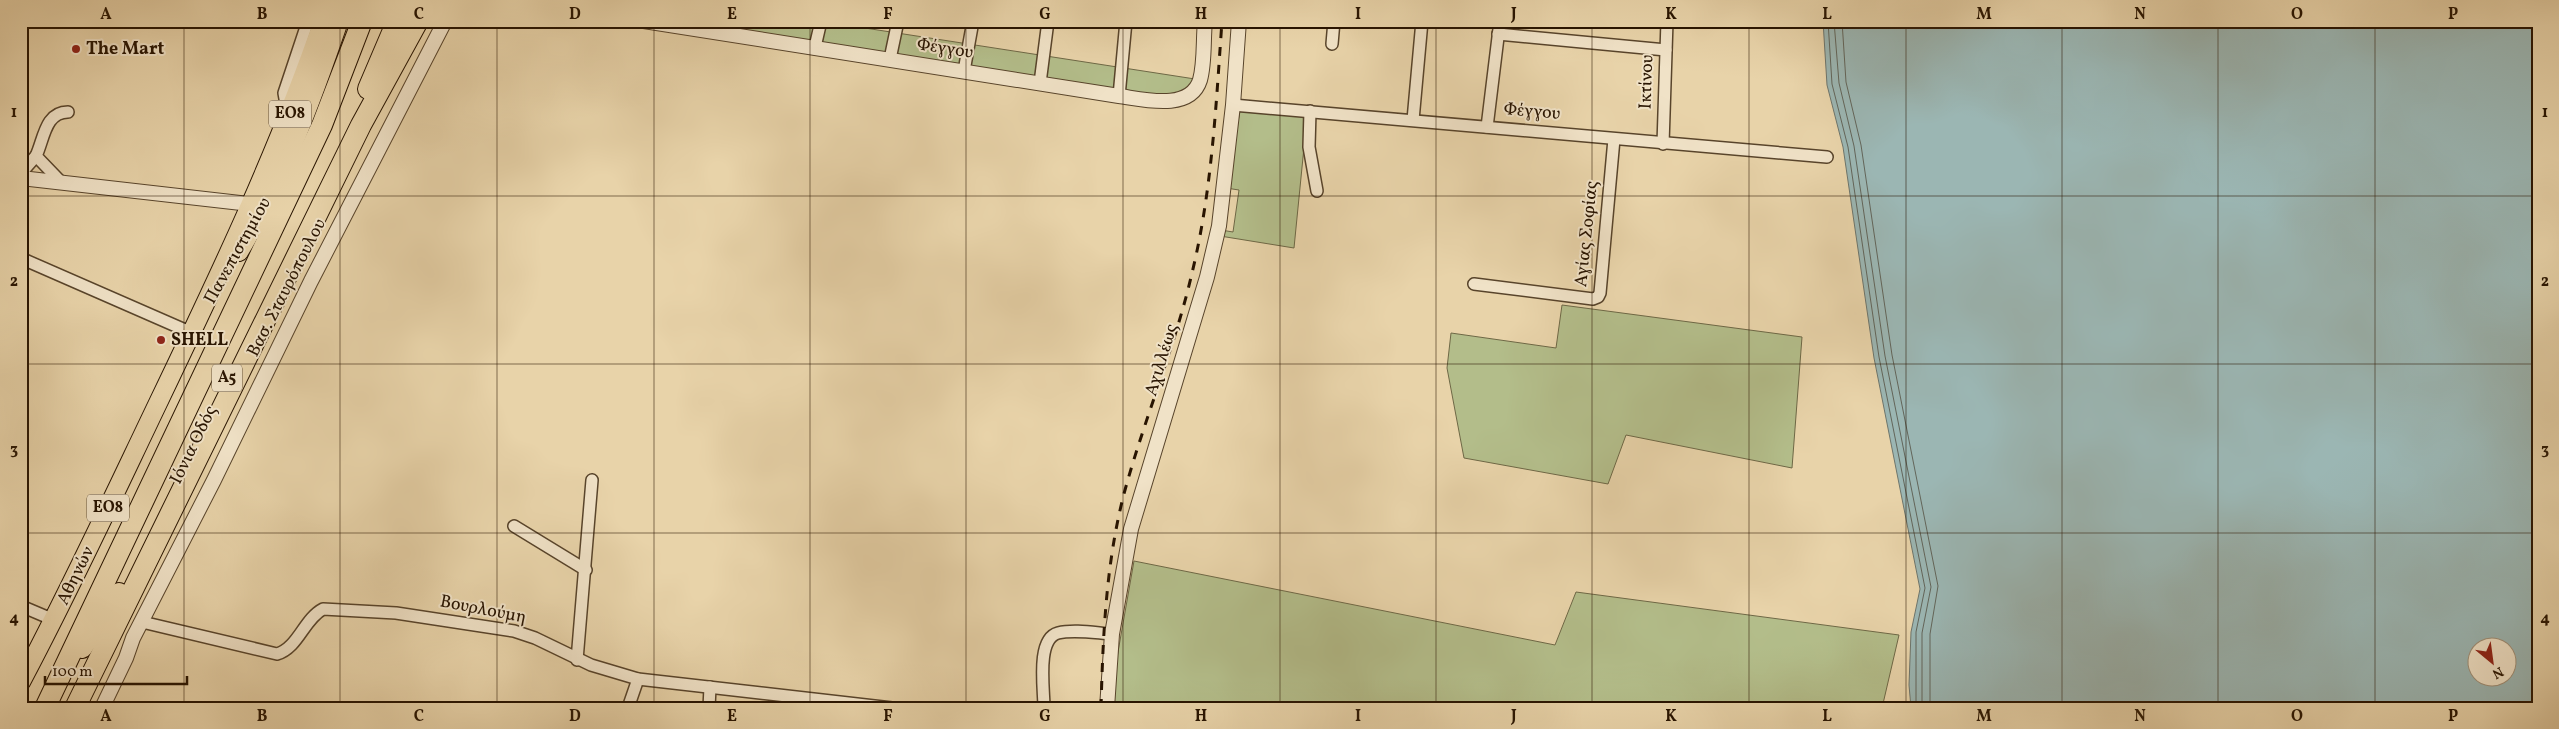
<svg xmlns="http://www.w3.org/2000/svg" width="2559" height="729" font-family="Vollkorn,serif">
<rect width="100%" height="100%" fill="#e8d3a9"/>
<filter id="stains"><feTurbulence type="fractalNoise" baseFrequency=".004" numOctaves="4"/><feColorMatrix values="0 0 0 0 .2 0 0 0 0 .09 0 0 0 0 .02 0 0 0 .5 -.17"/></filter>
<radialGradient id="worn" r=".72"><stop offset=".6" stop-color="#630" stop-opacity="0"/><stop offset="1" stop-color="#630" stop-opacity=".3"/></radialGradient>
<!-- green -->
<g fill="#b3bd8a" stroke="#6e6846">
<path d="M736 21H817L813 43 734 31Z"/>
<path d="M826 22 1195 79V83L1176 98 821 44Z"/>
<path d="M1240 111 1307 117 1294 248 1220 236 1221 230 1233 232 1239 190 1226 188Z"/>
<path d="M1562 305 1802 337 1792 468 1626 435 1608 484 1464 458 1447 368 1451 333 1556 348Z"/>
<path d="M1134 561 1555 645 1576 592 1899 635 1882 708H1113L1115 669Z"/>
</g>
<!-- water -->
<path fill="#9bb6b3" stroke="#6d756c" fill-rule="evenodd" d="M1823 21H2538V708H1911L1909 685 1911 632 1920 589 1874 358 1843 147 1827 85ZM2476 646H2506V676H2476Z"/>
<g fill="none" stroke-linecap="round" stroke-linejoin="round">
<!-- shore -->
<g stroke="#62655a" stroke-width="1">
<path d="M1828 21 1832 84 1848 147 1879 357 1925 588 1916 632V708"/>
<path d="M1834 21 1839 83 1854 146 1885 356 1931 587 1922 633V708"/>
<path d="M1842 21 1846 82 1861 145 1892 355 1938 586 1930 634V708"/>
</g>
<defs>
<g id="minor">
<path d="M1498 34 1666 50"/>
<path d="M730 35 732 21"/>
<path d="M1332 44 1334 21"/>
<path d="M815 47 821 21"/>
<path d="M890 59 898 21"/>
<path d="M964 71 973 21"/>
<path d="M1040 83 1048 21"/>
<path d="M1119 96 1126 21"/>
<path d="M1233 105 1827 157"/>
<path d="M1310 111 1309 147 1317 191"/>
<path d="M288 115 284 93 308 21"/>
<path d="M1413 120 1422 21"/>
<path d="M1487 127 1500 21"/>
<path d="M1663 144 1667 21"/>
<path d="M21 173 36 156"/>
<path d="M62 183 36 156C44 139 45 112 68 112"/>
<path d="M25 260 192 333"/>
<path d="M1474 284 1593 299 1598 297 1600 293 1614 139"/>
<path d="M514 526 586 570"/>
<path d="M21 606 54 620"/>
<path d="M142 622 277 654C298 648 304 619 323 609L396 613 514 631 535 638 591 665 638 679 892 708"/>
<path d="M577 660 592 480"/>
<path d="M628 708 638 679"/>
<path d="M709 708 710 687"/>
<path d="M1044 708C1044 689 1036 639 1058 633 1074 629 1096 633 1112 634"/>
</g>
<g id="tertiary">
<path d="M644 21 1119 96C1142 99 1190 112 1200 80 1205 62 1203 40 1205 21"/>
<path d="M21 178 258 205"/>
<path d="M102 708 126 658 133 638 214 480 311 281 445 21"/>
<path d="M1107 708 1112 634 1131 529 1207 277 1219 226 1233 105 1239 21"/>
</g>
<g id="primary">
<path d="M239 252C282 181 312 100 339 21"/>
<path d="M21 682C70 590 113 497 158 403 218 278 278 152 323 21"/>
</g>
<g id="motorway">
<path d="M368 89 397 21"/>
<path d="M82 648 119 593"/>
<path d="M45 708 322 125 362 21"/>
<path d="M75 708 361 125 418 21"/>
</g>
</defs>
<!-- minor casing -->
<use href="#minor" stroke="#58442b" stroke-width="14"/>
<!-- tertiary casing -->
<use href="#tertiary" stroke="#58442b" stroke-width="16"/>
<!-- primary casing -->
<use href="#primary" stroke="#281401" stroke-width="20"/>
<!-- motorway casing -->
<use href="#motorway" stroke="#281401" stroke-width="22"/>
<!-- minor -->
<use href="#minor" stroke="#f0e2c7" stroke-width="11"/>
<!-- tertiary -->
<use href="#tertiary" stroke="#f0e2c7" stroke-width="14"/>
<!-- primary -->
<use href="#primary" stroke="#e8d3a9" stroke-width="18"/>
<!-- motorway -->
<use href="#motorway" stroke="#e8d3a9" stroke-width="20"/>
<!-- rail -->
<path stroke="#281401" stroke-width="3" stroke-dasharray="9 9" stroke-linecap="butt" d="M1101 708C1103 634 1106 561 1125 490 1145 417 1175 347 1192 273 1212 191 1216 105 1222 21"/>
</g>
<!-- grid -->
<path fill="none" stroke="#281401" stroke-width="1" stroke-opacity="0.55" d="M184 21V708M340 21V708M497 21V708M654 21V708M810 21V708M966 21V708M1123 21V708M1280 21V708M1436 21V708M1592 21V708M1749 21V708M1906 21V708M2062 21V708M2218 21V708M2375 21V708M21 196H2538M21 364H2538M21 533H2538"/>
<!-- markers -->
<g fill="#8f2418" stroke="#f0e2c7" stroke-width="2">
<circle cx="76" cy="49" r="5"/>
<circle cx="161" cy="340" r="5"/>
</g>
<g text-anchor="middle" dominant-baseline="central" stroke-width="4" stroke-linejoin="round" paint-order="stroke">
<!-- shield labels -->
<g fill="#f0e2c7" stroke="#64523c" stroke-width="1">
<rect x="269" y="100.5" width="42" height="27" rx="4"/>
<rect x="212" y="364.5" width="30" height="27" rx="4"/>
<rect x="87" y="494.5" width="42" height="27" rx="4"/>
</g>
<g font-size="16" font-weight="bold" fill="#281401">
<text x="290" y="114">ΕΟ8</text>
<text x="227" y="378">Α5</text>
<text x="108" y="508">ΕΟ8</text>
</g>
<!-- poi labels -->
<g font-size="18" font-weight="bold" fill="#281401" stroke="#f0e2c7" text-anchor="start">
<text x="86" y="49">The Mart</text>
<text x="171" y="340">SHELL</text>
</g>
<!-- street labels -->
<g font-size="18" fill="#281401" stroke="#f0e2c7">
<text transform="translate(945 49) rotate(9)">Φέγγου</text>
<text transform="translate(1647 82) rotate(-88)">Ικτίνου</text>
<text transform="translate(1532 112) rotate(5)">Φέγγου</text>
<text transform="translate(1587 234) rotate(-84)">Αγίας Σοφίας</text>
<text transform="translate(238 251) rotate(-61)">Πανεπιστημίου</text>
<text transform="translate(287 288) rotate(-63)">Βασ. Σταυρόπουλου</text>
<text transform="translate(1162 360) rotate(-73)">Αχιλλέως</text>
<text transform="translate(194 445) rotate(-64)">Ιόνια Οδός</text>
<text transform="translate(76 576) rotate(-64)">Αθηνών</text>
<text transform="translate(483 610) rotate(11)">Βουρλούμη</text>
</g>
</g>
<!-- margin -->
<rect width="2559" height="729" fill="none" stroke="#e8d3a9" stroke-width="55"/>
<!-- north arrow -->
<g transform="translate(2492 662) rotate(151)"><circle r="24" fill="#f0e2c7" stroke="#a09078"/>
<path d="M0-4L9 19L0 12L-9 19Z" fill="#8f2418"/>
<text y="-8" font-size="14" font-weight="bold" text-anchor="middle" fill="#281401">N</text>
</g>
<!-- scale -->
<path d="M45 676v8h142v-8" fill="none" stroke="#281401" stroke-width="2.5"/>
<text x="52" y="676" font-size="15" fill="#281401" stroke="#f0e2c7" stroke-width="4" paint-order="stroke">100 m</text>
<rect x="28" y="28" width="2504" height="674" fill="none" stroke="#281401" stroke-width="2"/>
<g font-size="16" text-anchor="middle" font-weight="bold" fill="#281401">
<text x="106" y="19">A</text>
<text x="262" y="19">B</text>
<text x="419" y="19">C</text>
<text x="575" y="19">D</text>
<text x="732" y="19">E</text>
<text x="888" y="19">F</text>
<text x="1045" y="19">G</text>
<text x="1201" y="19">H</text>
<text x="1358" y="19">I</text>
<text x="1514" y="19">J</text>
<text x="1671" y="19">K</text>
<text x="1827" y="19">L</text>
<text x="1984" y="19">M</text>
<text x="2140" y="19">N</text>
<text x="2297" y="19">O</text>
<text x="2453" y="19">P</text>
<text x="14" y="117">1</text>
<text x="2545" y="117">1</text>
<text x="14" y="286">2</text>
<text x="2545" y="286">2</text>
<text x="14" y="454">3</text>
<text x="2545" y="454">3</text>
<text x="14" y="623">4</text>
<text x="2545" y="623">4</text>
<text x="106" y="721">A</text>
<text x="262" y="721">B</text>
<text x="419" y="721">C</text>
<text x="575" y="721">D</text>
<text x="732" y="721">E</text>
<text x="888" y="721">F</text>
<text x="1045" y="721">G</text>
<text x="1201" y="721">H</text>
<text x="1358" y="721">I</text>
<text x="1514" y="721">J</text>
<text x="1671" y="721">K</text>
<text x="1827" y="721">L</text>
<text x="1984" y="721">M</text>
<text x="2140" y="721">N</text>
<text x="2297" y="721">O</text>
<text x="2453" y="721">P</text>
</g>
<rect width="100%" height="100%" filter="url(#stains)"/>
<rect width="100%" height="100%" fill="url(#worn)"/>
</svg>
